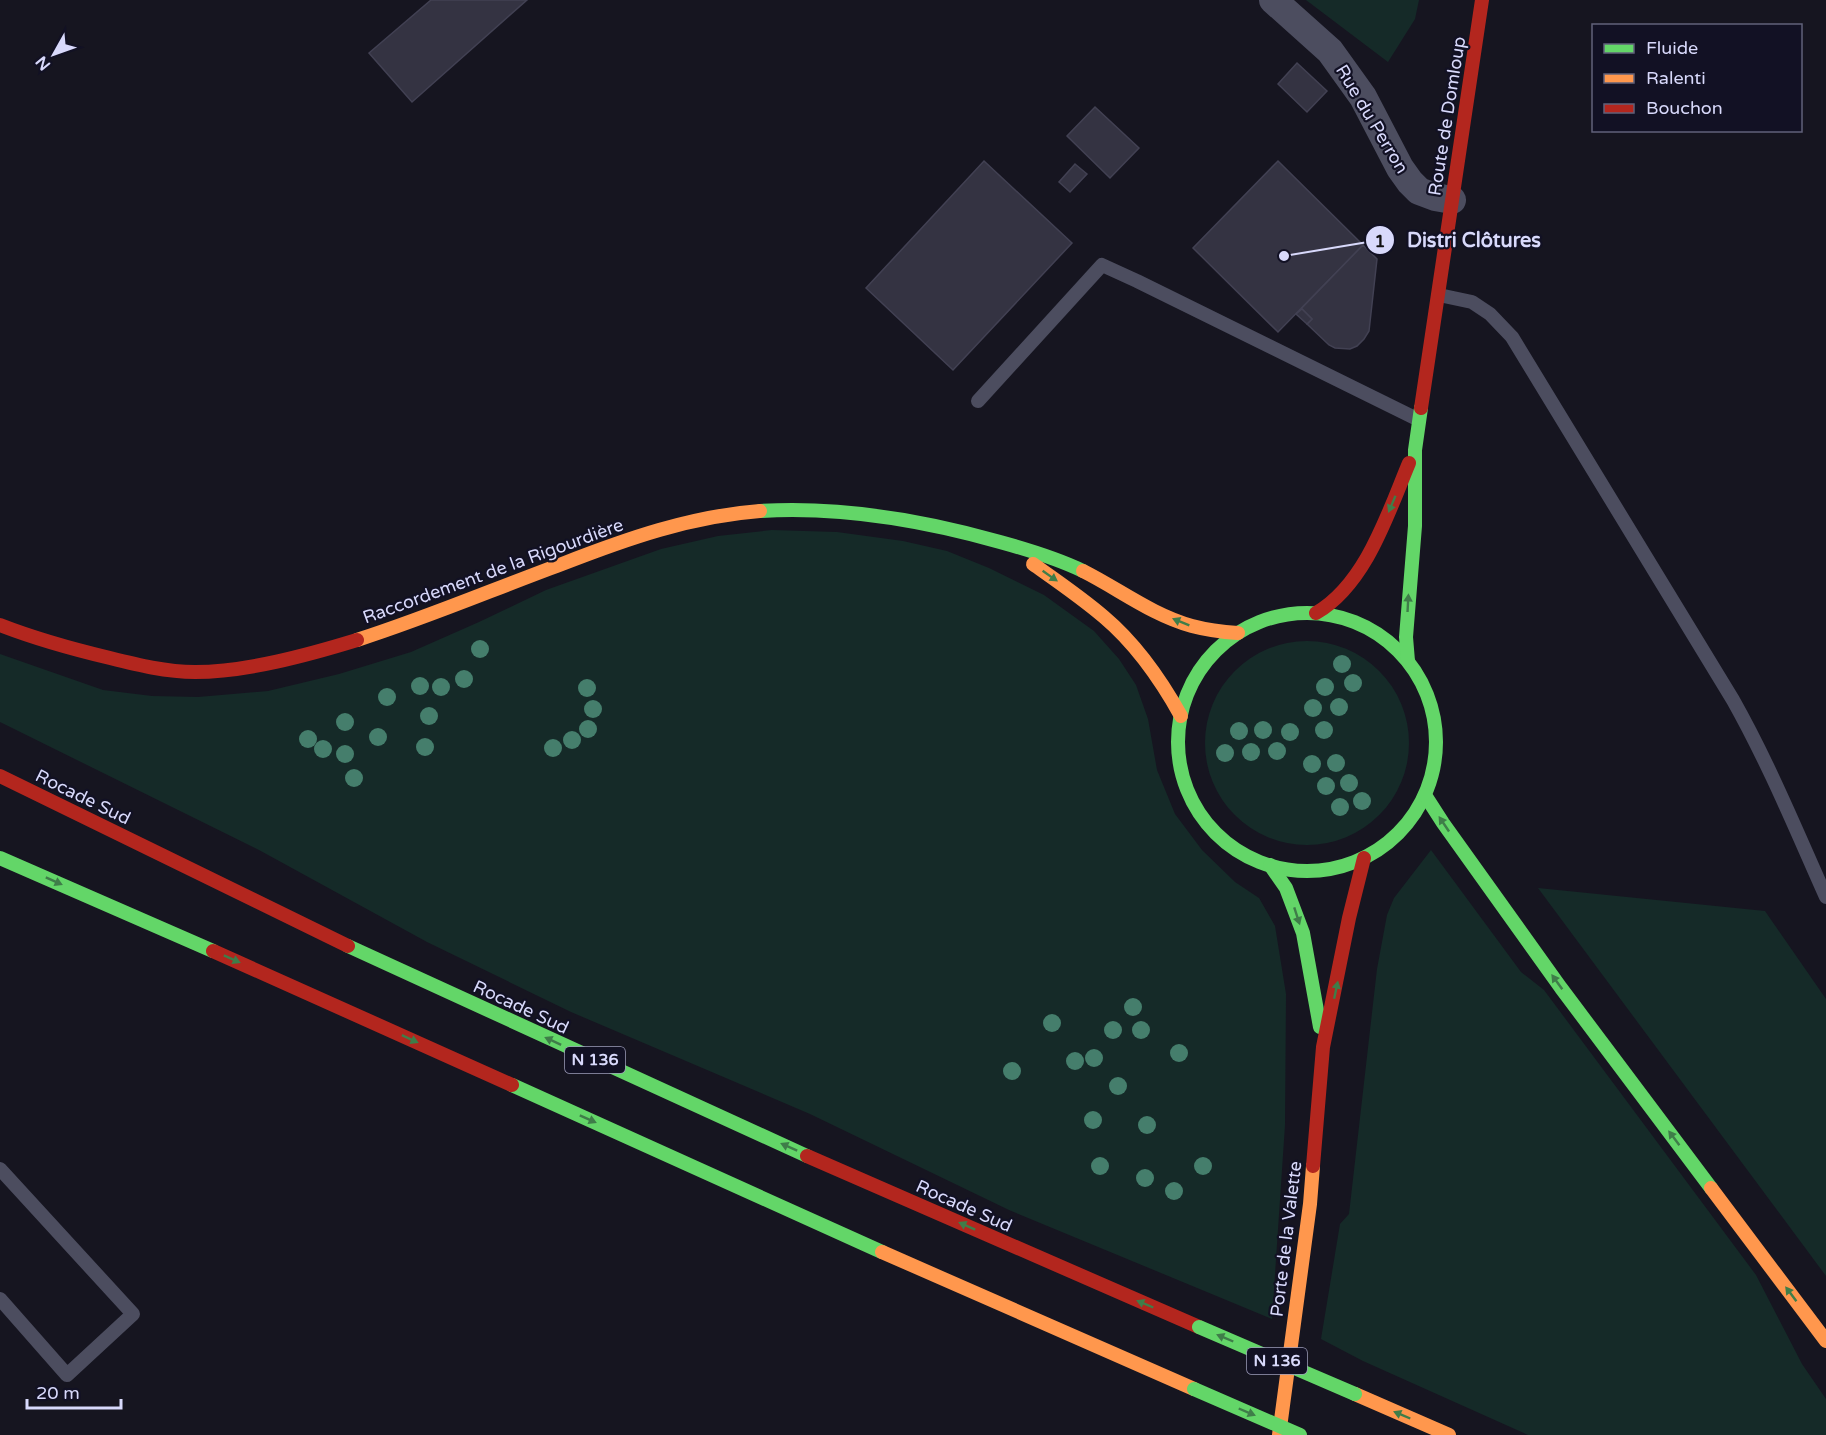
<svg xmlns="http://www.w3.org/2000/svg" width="1826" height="1435" font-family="'Varela Round',sans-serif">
<rect width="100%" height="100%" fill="#161520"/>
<!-- green -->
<g fill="#152a28">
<path d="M1306 0H1419L1415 19 1388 62Z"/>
<path d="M772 530 837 532 903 541 947 551 989 568 1044 595 1094 631 1119 659 1136 685 1148 719 1157 770 1175 814 1202 850 1235 882 1259 898 1275 926 1286 994 1285 1125 1272 1319 1009 1210 810 1114 571 1012 427 942 259 850 0 722V654L103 690 152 696 198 697 268 691 339 674 411 652 479 622 546 590 661 549 718 536Z"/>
<circle cx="1307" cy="743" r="102"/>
<path d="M1431 850 1521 972 1544 990 1756 1275 1802 1364 1826 1399V1435H1528L1363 1361 1321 1339 1340 1224 1349 1214 1377 969 1387 915 1394 898Z"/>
<path d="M1538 888 1765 911 1826 999V1276Z"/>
</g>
<!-- building -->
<g fill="#343342" stroke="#424153" stroke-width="1.5">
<path d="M431 0H527L412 102 369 53Z"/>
<path d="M1297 63 1327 91 1307 112 1278 84Z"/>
<path d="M1095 107 1139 148 1110 178 1067 136Z"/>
<path d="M984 161 1072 243 953 370 866 288Z"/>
<path d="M1278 161 1363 245 1278 332 1193 248Z"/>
<path d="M1075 164 1087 174 1070 192 1059 182Z"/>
<path d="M1363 245 1377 259 1369 331 1364 339 1357 346 1350 349 1335 348 1329 345 1307 324 1312 319 1302 309 1296 314Z"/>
<path d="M1302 309 1312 319 1307 324 1296 314Z"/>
</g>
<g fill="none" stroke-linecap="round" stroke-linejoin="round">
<!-- lane -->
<g stroke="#4c4d5f" stroke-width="14">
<path d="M1439 295 1472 302 1490 314 1512 337 1733 700C1769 764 1796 830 1826 897"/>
<path d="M978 401 1102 265 1137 281 1419 420"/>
<path d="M0 1169 133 1314 67 1375 0 1299"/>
</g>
<!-- street -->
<path stroke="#4c4d5f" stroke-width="28" d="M1273 0 1330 51 1363 97 1400 168 1410 182 1419 191 1435 197 1452 200"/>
<!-- fast -->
<g stroke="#63d668" stroke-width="14">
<path d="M760 511C842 506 922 520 1000 542 1029 550 1056 558 1083 571"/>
<circle cx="1307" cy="742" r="129"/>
<path d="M1408 661 1406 637 1415 526V450L1421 408"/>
<path d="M1425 795 1443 823 1561 988 1711 1188"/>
<path d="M0 858 213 951"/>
<path d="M1270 865 1286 888 1303 933 1320 1027"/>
<path d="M348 946 807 1156"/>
<path d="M512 1085 882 1252"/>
</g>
<!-- slow -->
<g stroke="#ff974d" stroke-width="14">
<path d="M1033 564C1057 581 1082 598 1104 617 1136 644 1161 680 1181 716"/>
<path d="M1083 571C1119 589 1152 615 1192 626 1207 630 1222 632 1238 633"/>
<path d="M357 640C426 618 494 589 562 564 626 539 691 516 760 511"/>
<path d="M1711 1188 1826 1341"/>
<path d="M882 1252 1194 1389"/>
<path d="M1355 1394 1449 1435"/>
<path d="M1279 1435 1310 1204 1313 1166"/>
</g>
<!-- jam -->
<g stroke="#b3261e" stroke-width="14">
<path d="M1421 408 1482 0"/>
<path d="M1316 613C1366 584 1388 513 1409 463"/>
<path d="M0 625C36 639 72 649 110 658 138 665 166 672 195 672 246 672 308 655 357 640"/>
<path d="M0 776 348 946"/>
<path d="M213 951 512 1085"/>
<path d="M807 1156 1199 1327"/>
<path d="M1313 1166 1323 1047 1349 918 1364 858"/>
</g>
<!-- fast-bridge -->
<g stroke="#63d668" stroke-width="14">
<path d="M1199 1327 1355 1394"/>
<path d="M1194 1389 1300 1435"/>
</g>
</g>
<!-- trees -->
<g fill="#457e6c">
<circle cx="480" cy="649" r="9"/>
<circle cx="1342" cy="664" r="9"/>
<circle cx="464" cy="679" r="9"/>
<circle cx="1353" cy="683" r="9"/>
<circle cx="420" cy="686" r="9"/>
<circle cx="441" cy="687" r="9"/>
<circle cx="1325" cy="687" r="9"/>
<circle cx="587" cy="688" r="9"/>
<circle cx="387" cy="697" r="9"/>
<circle cx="1339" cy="707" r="9"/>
<circle cx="1313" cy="708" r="9"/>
<circle cx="593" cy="709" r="9"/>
<circle cx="429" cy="716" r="9"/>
<circle cx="345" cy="722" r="9"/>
<circle cx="588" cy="729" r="9"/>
<circle cx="1263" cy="730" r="9"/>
<circle cx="1324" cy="730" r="9"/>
<circle cx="1239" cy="731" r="9"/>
<circle cx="1290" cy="732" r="9"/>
<circle cx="378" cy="737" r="9"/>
<circle cx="308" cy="739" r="9"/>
<circle cx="572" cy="740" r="9"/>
<circle cx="425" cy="747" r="9"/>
<circle cx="553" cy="748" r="9"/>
<circle cx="323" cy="749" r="9"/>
<circle cx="1277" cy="751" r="9"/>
<circle cx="1251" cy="752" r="9"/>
<circle cx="1225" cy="753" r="9"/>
<circle cx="345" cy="754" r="9"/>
<circle cx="1336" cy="763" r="9"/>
<circle cx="1312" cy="764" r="9"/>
<circle cx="354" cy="778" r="9"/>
<circle cx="1349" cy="783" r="9"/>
<circle cx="1326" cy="786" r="9"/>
<circle cx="1362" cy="801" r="9"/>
<circle cx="1340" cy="807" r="9"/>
<circle cx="1133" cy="1007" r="9"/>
<circle cx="1052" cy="1023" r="9"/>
<circle cx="1113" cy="1030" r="9"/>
<circle cx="1141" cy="1030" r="9"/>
<circle cx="1179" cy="1053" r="9"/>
<circle cx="1094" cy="1058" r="9"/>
<circle cx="1075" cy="1061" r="9"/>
<circle cx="1012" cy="1071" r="9"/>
<circle cx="1118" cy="1086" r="9"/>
<circle cx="1093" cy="1120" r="9"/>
<circle cx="1147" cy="1125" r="9"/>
<circle cx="1100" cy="1166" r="9"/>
<circle cx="1203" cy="1166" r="9"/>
<circle cx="1145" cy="1178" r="9"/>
<circle cx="1174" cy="1191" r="9"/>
</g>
<!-- one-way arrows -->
<defs><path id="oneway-solid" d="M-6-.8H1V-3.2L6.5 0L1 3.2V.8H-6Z" transform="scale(1.5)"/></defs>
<g fill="#3f7d49">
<use href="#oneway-solid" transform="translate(1392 504) rotate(113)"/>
<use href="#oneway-solid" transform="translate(1050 576) rotate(35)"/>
<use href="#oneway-solid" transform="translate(1408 603) rotate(-87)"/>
<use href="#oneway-solid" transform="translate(1181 622) rotate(-158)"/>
<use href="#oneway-solid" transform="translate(1444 824) rotate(-124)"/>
<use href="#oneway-solid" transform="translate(54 881) rotate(24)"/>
<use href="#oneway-solid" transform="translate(1297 916) rotate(72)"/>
<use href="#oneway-solid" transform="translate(232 959) rotate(24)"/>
<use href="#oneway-solid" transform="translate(1557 982) rotate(-126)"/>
<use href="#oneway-solid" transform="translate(1336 990) rotate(-78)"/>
<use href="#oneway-solid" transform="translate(410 1039) rotate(25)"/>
<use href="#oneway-solid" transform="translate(553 1041) rotate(-155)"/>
<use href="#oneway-solid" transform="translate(588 1119) rotate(24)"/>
<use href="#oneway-solid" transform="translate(1674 1138) rotate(-127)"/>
<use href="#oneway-solid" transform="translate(789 1147) rotate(-156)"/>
<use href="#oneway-solid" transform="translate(967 1226) rotate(-156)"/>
<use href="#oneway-solid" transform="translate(1791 1294) rotate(-127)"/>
<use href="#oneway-solid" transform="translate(1145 1304) rotate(-157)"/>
<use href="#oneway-solid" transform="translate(1225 1338) rotate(-157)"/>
<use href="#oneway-solid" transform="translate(1247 1412) rotate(23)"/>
<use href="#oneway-solid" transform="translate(1402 1415) rotate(-157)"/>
</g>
<g text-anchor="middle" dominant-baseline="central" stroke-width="4.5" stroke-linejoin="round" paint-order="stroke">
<!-- shield labels -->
<g fill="#121124" stroke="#9d9dba" stroke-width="1.5">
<rect x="565" y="1047" width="60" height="26" rx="4.5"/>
<rect x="1247" y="1348" width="60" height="26" rx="4.5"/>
</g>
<g font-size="16" font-weight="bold" fill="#d8d9fb">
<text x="595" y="1060">N 136</text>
<text x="1277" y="1361">N 136</text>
</g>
<!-- street labels -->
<g font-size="18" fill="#d8d9fb" stroke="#121124">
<text transform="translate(1447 116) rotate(-81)">Route de Domloup</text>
<text transform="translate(1372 119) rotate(59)">Rue du Perron</text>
<text transform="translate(493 571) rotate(-20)">Raccordement de la Rigourdière</text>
<text transform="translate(83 797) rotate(26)">Rocade Sud</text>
<text transform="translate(521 1007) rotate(25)">Rocade Sud</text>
<text transform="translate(964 1206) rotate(24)">Rocade Sud</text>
<text transform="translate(1286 1239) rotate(-83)">Porte de la Valette</text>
</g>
</g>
<!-- callouts -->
<path fill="none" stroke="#d8d9fb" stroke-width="2" d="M1284 256L1380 240"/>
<g fill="#d8d9fb" stroke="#121124" stroke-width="2">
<circle cx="1284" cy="256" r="6"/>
<circle cx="1380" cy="240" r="15"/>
</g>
<g font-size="18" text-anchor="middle" font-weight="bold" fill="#111">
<text x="1380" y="247">1</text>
</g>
<g font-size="20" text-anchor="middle" font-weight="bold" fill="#d8d9fb" stroke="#121124" stroke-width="4.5" stroke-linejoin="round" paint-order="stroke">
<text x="1474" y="247">Distri Clôtures</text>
</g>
<!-- legend -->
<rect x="1592" y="24" width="210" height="108" fill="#121124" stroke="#61617a" stroke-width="1.5"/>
<rect x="1604" y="44" width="30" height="9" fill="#63d668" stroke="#61617a" stroke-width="1.5"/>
<text x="1646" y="54" font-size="18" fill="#d8d9fb">Fluide</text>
<rect x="1604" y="74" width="30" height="9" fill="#ff974d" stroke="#61617a" stroke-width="1.5"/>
<text x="1646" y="84" font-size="18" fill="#d8d9fb">Ralenti</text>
<rect x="1604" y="104" width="30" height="9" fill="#b3261e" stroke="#61617a" stroke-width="1.5"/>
<text x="1646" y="114" font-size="18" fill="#d8d9fb">Bouchon</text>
<!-- north arrow -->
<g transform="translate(54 54) rotate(230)" stroke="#121124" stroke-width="4.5" paint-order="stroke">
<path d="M0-4.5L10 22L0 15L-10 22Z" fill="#d8d9fb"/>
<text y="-9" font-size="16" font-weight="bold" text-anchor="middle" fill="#d8d9fb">N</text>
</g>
<!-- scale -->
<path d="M27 1399v9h94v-9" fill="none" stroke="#d8d9fb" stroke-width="3"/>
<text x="36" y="1399" font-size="18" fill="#d8d9fb" stroke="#121124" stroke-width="4.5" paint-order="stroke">20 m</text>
</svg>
